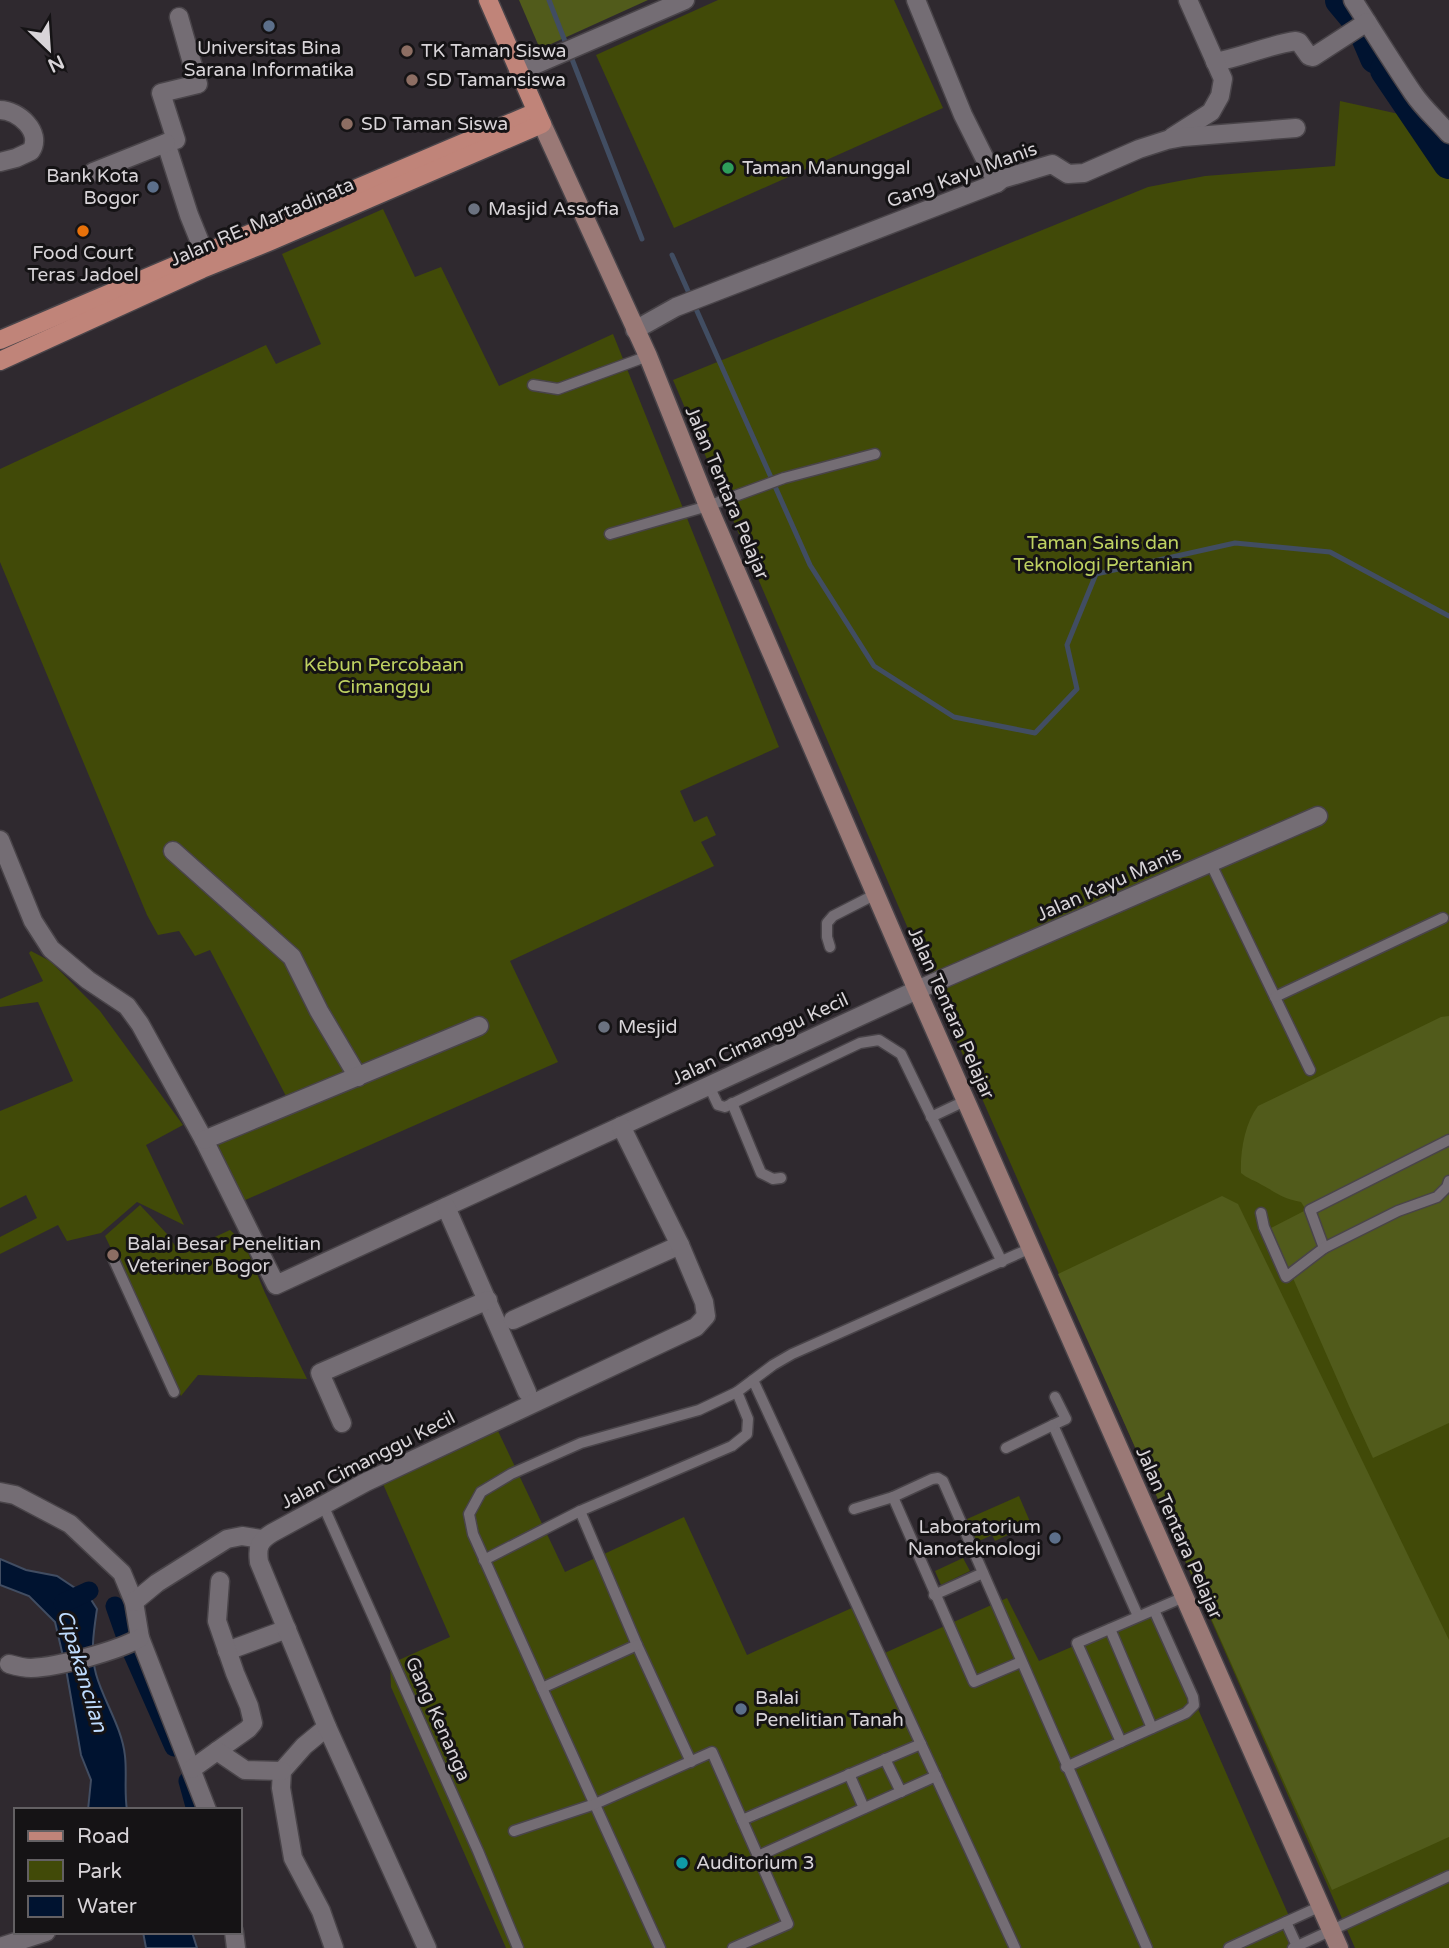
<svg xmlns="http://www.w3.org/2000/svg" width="1449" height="1948" font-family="'Varela Round',sans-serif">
<rect width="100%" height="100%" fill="#2f292f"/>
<!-- green -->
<g fill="#414a08">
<path d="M718 0H894L943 108 674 228 596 55Z"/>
<path d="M1340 101 1408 116 1449 148V1948H1355L933 987 673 380 1148 187 1205 176 1335 166Z"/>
<path d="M383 209 415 277 441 267 499 386 613 334 779 747 680 791 694 822 707 816 716 835 701 842 714 866 510 961 558 1062 243 1201 213 1135 288 1100 210 950 195 956 179 931 158 935 147 915 0 562V469L266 345 276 364 321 344 282 254Z"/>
<path d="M31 951 50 961 100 1011 183 1125 146 1145 184 1225 137 1202 101 1233 67 1241 58 1225 0 1254V1237L37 1218 26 1195 0 1208V1111L73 1081 38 1002 0 1007V999L43 981 29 953Z"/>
<path d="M140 1205 167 1234 180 1253 230 1230 244 1243 265 1293 307 1379 198 1375 181 1396 105 1236Z"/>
<path d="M498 1431 565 1572 684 1517 747 1655 854 1607 878 1656 1007 1598 1039 1661 1155 1611 1303 1948H506L391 1687 390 1664 450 1637 383 1484Z"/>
<path d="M1019 1496 1031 1524 995 1541 992 1535 977 1542 967 1519Z"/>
<path d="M963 1558 970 1571 941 1585 935 1571Z"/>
</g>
<!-- forest -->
<g fill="#515b1b">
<path d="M519 0H648L540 49Z"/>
<path d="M1449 1016V1423L1373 1458 1349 1406 1271 1228 1306 1210 1301 1202C1281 1198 1279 1194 1262 1185 1254 1180 1248 1179 1241 1173 1240 1151 1245 1123 1258 1106L1441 1017Z"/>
<path d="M1222 1196 1238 1204 1449 1640V1837L1332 1890 1058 1274Z"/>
</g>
<!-- water -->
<g fill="#001330" stroke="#414d62" stroke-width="2">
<path d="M0 1559 26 1570 57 1576 90 1598 97 1609C94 1630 90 1652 96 1674 103 1700 122 1727 125 1756 127 1774 124 1791 127 1810H88L91 1780 81 1755 66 1669 55 1622 29 1596 0 1585Z"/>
<path d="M143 1932H192L197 1948H146Z"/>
</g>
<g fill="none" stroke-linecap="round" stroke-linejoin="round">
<!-- stream -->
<g stroke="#414d62" stroke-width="5">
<path d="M549 0 642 239"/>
<path d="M672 255 810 565 874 666 954 717 1035 733 1077 689 1067 645 1096 574 1235 543 1330 552 1449 616"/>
</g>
<!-- canal -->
<g stroke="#001330" stroke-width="19">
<path d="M63 1603 89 1591"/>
<path d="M115 1606 128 1643 174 1747"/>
<path d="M188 1781 196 1810"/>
</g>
<!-- river -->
<g stroke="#001330" stroke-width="32">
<path d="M1341 0 1356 18"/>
<path d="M1364 30 1376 58"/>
<path d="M1386 70 1449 163"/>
</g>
<defs>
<g id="service">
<path d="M533 385 558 389 648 356"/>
<path d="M610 534 708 506 784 478 875 454"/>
<path d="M1210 862 1310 1070"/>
<path d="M830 947 827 937V923L833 916 876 894"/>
<path d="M1275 997 1443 918"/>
<path d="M709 1086 718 1105 725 1107 860 1043 879 1040 901 1054 1002 1262"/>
<path d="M732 1103 761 1173 773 1179 781 1178"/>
<path d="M931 1117 967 1100"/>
<path d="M1261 1213 1264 1227 1286 1277 1324 1248 1310 1210 1449 1140"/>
<path d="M1324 1248 1398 1211 1437 1197 1447 1187 1449 1181"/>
<path d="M112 1256 174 1392"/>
<path d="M753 1380 1015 1948"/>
<path d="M1055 1397 1066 1419 1053 1425 1138 1616"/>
<path d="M1006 1448 1053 1425"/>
<path d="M323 1505 478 1851 518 1948"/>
<path d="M854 1509 893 1497"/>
<path d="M580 1511 637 1645 691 1762"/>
<path d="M484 1560 580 1511 732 1446 747 1434 748 1419 737 1392"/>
<path d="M934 1595 983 1573"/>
<path d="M1110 1629 1152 1728"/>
<path d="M637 1645 542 1688 660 1948"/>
<path d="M1021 1662 974 1682 893 1497 932 1479 938 1478 943 1481 1147 1948"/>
<path d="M542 1688 473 1534 469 1514 481 1492 511 1474 581 1443 699 1410 737 1392 773 1365 792 1354 1031 1248"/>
<path d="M1121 1742 1186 1713 1194 1705 1193 1697 1154 1610"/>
<path d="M885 1759 901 1792"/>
<path d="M1066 1767 1121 1742 1077 1643 1184 1597"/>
<path d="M849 1774 864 1808"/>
<path d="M742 1820 921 1744"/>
<path d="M514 1831 595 1804 712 1752 788 1924 733 1948"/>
<path d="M758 1856 936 1776"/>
<path d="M1286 1922 1297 1946"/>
<path d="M1229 1948 1321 1906"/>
<path d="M1293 1948 1449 1876"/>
</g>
<g id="minor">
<path d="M916 0 963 115 997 183"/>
<path d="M1353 0C1373 31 1392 62 1413 93 1423 108 1437 120 1449 134"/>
<path d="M179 17 198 84 161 93 176 140 166 143 189 215 204 252"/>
<path d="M1215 62C1243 57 1268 45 1296 41L1299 42 1309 56 1313 57 1367 22"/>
<path d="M0 110C18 110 43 132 31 151L16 158 0 162"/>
<path d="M1172 137 1211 112 1220 96 1223 79 1188 0"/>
<path d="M93 172 166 143"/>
<path d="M635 330 676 307 997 183 1002 179 1052 164 1068 174 1084 173 1139 149 1167 140 1183 137 1296 128"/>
<path d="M0 840 33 921 51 949 88 980 127 1006 140 1024 204 1140 276 1285 917 990 1318 816"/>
<path d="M173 851 292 957 319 1011 358 1077"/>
<path d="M204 1140 479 1026"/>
<path d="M446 1207 527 1392"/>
<path d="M513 1320 680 1245"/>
<path d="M342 1423 320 1373 488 1300"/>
<path d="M0 1492 15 1495 70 1524 122 1573 134 1602 140 1638 207 1810"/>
<path d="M134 1602 157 1583 227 1539 242 1536 261 1539"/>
<path d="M227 1651 287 1629"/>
<path d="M9 1664C16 1666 24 1668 31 1668 58 1667 117 1651 140 1638"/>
<path d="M327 1727 304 1746 282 1771 281 1788 293 1858 321 1911 334 1948"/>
<path d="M217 1751 248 1729 253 1723 249 1706 235 1673 217 1621 220 1581"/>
<path d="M192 1769 217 1751 245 1770 282 1771"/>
<path d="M234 1932 236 1948"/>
<path d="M0 1947 46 1932"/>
<path d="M427 1948 327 1727 259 1562C257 1547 259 1541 272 1533L366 1482 696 1327 706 1316 704 1302 680 1245 621 1126"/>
</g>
<path id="tertiary" d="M518 72 685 0"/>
<path id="secondary" d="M542 124 648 356 708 506 917 990 1339 1948"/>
<g id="primary">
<path d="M0 340 536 112"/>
<path d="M0 361 202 269 271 241 542 124 488 0"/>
</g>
</defs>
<!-- service casing -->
<use href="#service" stroke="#494449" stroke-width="13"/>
<!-- minor casing -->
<use href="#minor" stroke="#494449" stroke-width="21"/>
<!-- tertiary casing -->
<use href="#tertiary" stroke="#494449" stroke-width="21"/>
<!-- secondary casing -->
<use href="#secondary" stroke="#494449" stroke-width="21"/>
<!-- primary casing -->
<use href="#primary" stroke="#494449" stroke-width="21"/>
<!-- service -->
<use href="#service" stroke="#746d74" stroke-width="10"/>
<!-- minor -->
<use href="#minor" stroke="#746d74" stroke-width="18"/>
<!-- tertiary -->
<use href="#tertiary" stroke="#746d74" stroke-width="18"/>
<!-- secondary -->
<use href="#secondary" stroke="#9a7976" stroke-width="18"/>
<!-- primary -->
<use href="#primary" stroke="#c08479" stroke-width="18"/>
</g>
<!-- markers -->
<g fill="#5c6f8a" stroke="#151315" stroke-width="2.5">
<circle cx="269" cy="26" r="7"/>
<circle cx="153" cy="187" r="7"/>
<circle cx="1055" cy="1538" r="7"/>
<circle cx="741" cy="1709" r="7"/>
</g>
<g fill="#8d6e63" stroke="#151315" stroke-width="2.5">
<circle cx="407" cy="51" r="7"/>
<circle cx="412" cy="80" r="7"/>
<circle cx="347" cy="124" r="7"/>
<circle cx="113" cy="1255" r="7"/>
</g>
<circle fill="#2e9e5b" stroke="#151315" stroke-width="2.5" cx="728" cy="168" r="7"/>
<g fill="#6b7280" stroke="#151315" stroke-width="2.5">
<circle cx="474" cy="209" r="7"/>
<circle cx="604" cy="1027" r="7"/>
</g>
<circle fill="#e8710a" stroke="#151315" stroke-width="2.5" cx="83" cy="231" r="7"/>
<circle fill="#0f9aa8" stroke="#151315" stroke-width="2.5" cx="682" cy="1863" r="7"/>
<g text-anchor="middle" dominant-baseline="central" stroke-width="6" stroke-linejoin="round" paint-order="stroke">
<!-- poi labels -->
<g font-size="19" fill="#d8d4d8" stroke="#151315" text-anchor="start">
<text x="269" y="48" text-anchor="middle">Universitas Bina<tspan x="269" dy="22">Sarana Informatika</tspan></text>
<text x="421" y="51">TK Taman Siswa</text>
<text x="426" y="80">SD Tamansiswa</text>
<text x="361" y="124">SD Taman Siswa</text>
<text x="742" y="168">Taman Manunggal</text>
<text x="139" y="176" text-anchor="end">Bank Kota<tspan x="139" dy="22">Bogor</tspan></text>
<text x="488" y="209">Masjid Assofia</text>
<text x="83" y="253" text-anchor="middle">Food Court<tspan x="83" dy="22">Teras Jadoel</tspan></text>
<text x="618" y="1027">Mesjid</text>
<text x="127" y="1244">Balai Besar Penelitian<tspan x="127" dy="22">Veteriner Bogor</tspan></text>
<text x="1041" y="1527" text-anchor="end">Laboratorium<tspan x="1041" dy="22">Nanoteknologi</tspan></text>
<text x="755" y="1698">Balai<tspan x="755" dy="22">Penelitian Tanah</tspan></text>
<text x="696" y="1863">Auditorium 3</text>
</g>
<!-- street labels -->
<g font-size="19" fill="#d8d4d8" stroke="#151315">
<text transform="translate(962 175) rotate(-20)">Gang Kayu Manis</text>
<text transform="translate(262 222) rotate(-23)">Jalan RE. Martadinata</text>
<text transform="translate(727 493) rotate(67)">Jalan Tentara Pelajar</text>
<text transform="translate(1109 884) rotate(-24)">Jalan Kayu Manis</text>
<text transform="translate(951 1013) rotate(66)">Jalan Tentara Pelajar</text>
<text transform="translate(760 1039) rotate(-25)">Jalan Cimanggu Kecil</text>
<text transform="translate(368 1460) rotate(-27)">Jalan Cimanggu Kecil</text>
<text transform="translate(1179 1533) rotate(66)">Jalan Tentara Pelajar</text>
<text transform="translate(438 1719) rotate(66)">Gang Kenanga</text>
</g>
<!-- park labels -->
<g font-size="19" fill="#bed161" stroke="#151315">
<text x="1103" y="543">Taman Sains dan<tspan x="1103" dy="22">Teknologi Pertanian</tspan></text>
<text x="384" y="665">Kebun Percobaan<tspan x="384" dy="22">Cimanggu</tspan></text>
</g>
<!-- water labels -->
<g font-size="21" font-style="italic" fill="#bedbfd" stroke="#151315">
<text transform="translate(82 1671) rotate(73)">Cipakancilan</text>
</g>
</g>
<!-- legend -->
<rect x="14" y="1808" width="228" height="126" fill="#151315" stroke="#636063" stroke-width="2"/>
<rect x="28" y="1831" width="35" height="10" fill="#c08479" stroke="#636063" stroke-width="2"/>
<text x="77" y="1843" font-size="21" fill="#d8d4d8">Road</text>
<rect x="28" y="1860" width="35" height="21" fill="#414a08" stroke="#636063" stroke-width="2"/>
<text x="77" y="1878" font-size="21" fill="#d8d4d8">Park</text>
<rect x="28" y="1896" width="35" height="21" fill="#001330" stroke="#636063" stroke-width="2"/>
<text x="77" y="1913" font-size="21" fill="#d8d4d8">Water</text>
<!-- north arrow -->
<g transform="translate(49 49) rotate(155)" stroke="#151315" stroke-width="5" paint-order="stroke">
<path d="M0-5L12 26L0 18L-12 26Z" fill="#d8d4d8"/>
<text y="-10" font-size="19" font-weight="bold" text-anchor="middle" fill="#d8d4d8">N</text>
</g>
</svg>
